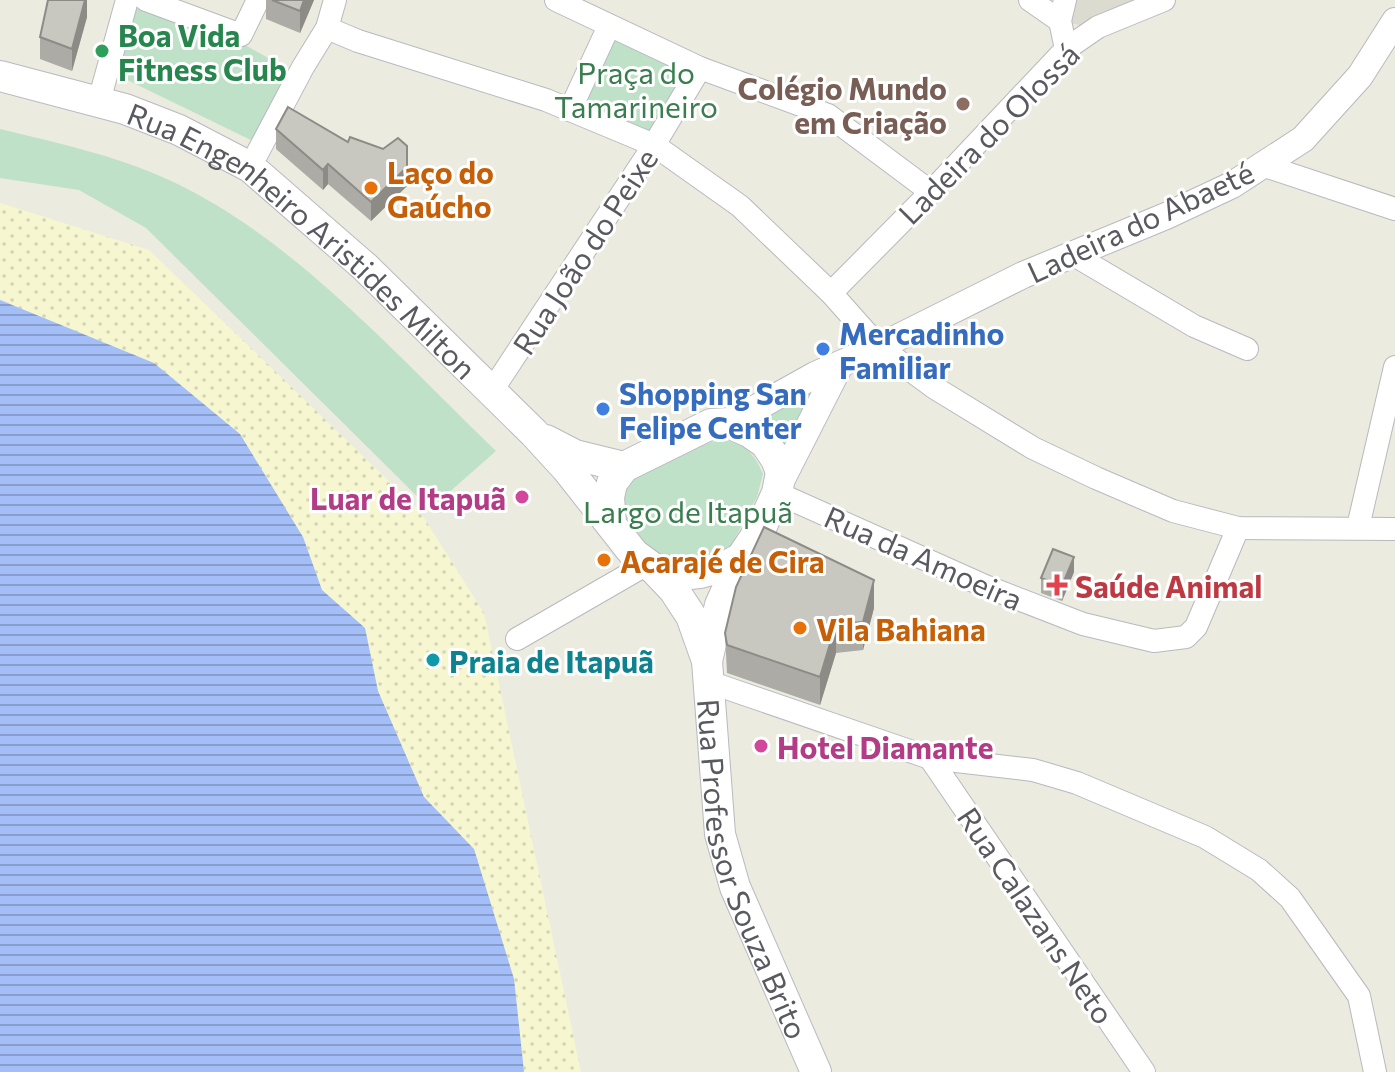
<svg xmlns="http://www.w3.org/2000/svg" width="1395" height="1072" font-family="Commissioner,sans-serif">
<defs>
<pattern id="sand-dots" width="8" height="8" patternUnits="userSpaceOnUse" patternTransform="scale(2)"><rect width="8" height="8" fill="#f6f6d0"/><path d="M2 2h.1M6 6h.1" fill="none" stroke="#d5d5b5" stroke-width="1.8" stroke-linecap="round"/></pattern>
<pattern id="water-rules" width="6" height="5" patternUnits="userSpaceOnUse" patternTransform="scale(2)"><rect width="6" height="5" fill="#a4bef8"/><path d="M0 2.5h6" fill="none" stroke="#899dcc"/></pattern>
</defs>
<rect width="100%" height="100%" fill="#ebebe0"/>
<!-- education -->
<path fill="#dbdbcf" d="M1065 0H1170L1084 26 1060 21Z"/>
<!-- sand -->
<path fill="url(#sand-dots)" d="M0 203 149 250 419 510 484 613 581 1072H524L514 979 474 849 424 797 378 691 365 628 322 590 303 537 8 302 0 300Z"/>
<!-- park -->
<g fill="#bee1c7">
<path d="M129 6 240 42 289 70 255 142 119 76 111 68Z"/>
<path d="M610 39 691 71 651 136 583 103Z"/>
<path d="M0 129C57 143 115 155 169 180 292 236 398 357 496 451L430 509 146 228 79 190 0 178Z"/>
<path d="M815 388 779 453 745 420Z"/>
<path d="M722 439C745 445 753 451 763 474L757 497 728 551 676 566 649 550 626 522 620 494 626 483 687 449Z"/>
</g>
<!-- water -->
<path fill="url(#water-rules)" d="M0 300 154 363 240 434 303 537 322 590 365 628 378 691 424 797 474 849 514 979 524 1072H0Z"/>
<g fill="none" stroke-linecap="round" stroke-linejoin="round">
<defs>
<g id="minor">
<path d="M146 0 241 35 258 0"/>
<path d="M556 0 700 68 828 115 931 192"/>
<path d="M1030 0 1060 21"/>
<path d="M1065 0 1060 21 1066 49"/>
<path d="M327 28 358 41 546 100 654 145 740 206 831 293 879 347 935 388 1033 448 1096 478 1173 511 1238 528 1395 529"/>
<path d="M99 101 127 0"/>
<path d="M570 110 609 26"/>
<path d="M1262 165 1395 209"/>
<path d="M250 167 303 67 327 28 335 0"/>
<path d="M1074 255 1194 326 1247 349"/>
<path d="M831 293 931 192 1066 49 1098 27 1164 0"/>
<path d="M491 392 654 145 700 68"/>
<path d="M777 493 985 586 1083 624 1154 641 1186 637 1196 627 1238 528"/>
<path d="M1358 527 1395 367"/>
<path d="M517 639 647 564"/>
<path d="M709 682 930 758 1033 770 1077 783 1205 837 1259 870 1290 898 1359 996 1375 1072"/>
<path d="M930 758 1144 1072"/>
</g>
<g id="tertiary">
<path d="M729 423 815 375 879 347 1023 275 1166 216 1232 185 1303 139 1360 76 1395 21"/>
<path d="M780 483 840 365"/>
</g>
<g id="secondary">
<path id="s1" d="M0 76 125 109 179 130 250 167 365 267 534 433 567 469 634 554 653 568 679 575 700 573 726 566 741 558 761 528 777 493 781 472 776 459 765 443 749 432 729 423 711 424 624 467 612 483 609 497 611 523"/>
<path d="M546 440 575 455 624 467"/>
<path id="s2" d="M653 568 674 590 691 616 707 661 720 834 735 887 816 1072"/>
<path d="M707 661 720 605 741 558"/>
</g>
</defs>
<!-- minor casing -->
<use href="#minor" stroke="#b8b9be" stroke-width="24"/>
<!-- tertiary casing -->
<use href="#tertiary" stroke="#b8b9be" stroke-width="28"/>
<!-- secondary casing -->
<use href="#secondary" stroke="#b9bac1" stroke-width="32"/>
<!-- minor -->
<use href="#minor" stroke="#fff" stroke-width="22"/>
<!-- tertiary -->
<use href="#tertiary" stroke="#fff" stroke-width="26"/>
<!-- secondary -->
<use href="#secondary" stroke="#fff" stroke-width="30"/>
</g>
<!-- wall -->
<g fill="#acaba5">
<path d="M87 0V17L72 71 40 59V37Z"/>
<path d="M266 0H314L300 33 266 19Z"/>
<path d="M276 129 348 142 383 149 407 186 371 221 328 184 323 190 276 149Z"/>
<path d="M1074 572 1062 601 1041 593V578Z"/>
<path d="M874 608 863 650 836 653 820 705 727 673 725 633Z"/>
</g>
<!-- shaded-wall -->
<g fill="#8c8b86">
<path d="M85 0H87V17L72 71V49Z"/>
<path d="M304 0H314L300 33V11Z"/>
<path d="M328 164V184L323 190V170Z"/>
<path d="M407 167V186L371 221V202Z"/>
<path d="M1074 557V572L1062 601V586Z"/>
<path d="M874 580V608L863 650V622Z"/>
<path d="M836 624V653L820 705V677Z"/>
</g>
<!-- building -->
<g fill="#c8c7c0" stroke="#8c8b86" stroke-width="2">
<path d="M48 0H85L72 49 40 37Z"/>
<path d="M272 0H304L300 11Z"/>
<path d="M288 107 348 142 350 137 383 149 398 138 407 146V167L371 202 328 164 323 170 276 129Z"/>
<path d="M764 527 874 580 863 622 836 624 820 677 727 645 725 633 736 587Z"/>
<path d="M1053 549 1074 557 1062 586 1041 578Z"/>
</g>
<!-- markers -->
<circle fill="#2e9e5b" stroke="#fff" stroke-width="3" cx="102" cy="51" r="8"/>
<circle fill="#8d6e63" stroke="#fff" stroke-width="3" cx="963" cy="104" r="8"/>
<g fill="#e8710a" stroke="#fff" stroke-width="3">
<circle cx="371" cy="188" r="8"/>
<circle cx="604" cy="560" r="8"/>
<circle cx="800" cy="628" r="8"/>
</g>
<g fill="#3f7fe0" stroke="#fff" stroke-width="3">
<circle cx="823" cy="349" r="8"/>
<circle cx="603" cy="409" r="8"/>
</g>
<g fill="#d1479c" stroke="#fff" stroke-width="3">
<circle cx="522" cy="497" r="8"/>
<circle cx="761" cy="746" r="8"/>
</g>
<path fill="#e0444e" stroke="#fff" stroke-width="3" d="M1053 573h8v8h8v8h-8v8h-8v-8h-8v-8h8z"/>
<circle fill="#0f9aa8" stroke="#fff" stroke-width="3" cx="433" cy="660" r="8"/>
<g text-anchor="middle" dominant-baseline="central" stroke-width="6" stroke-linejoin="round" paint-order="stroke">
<!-- leisure labels -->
<g font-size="30" font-weight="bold" fill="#27864d" stroke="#fff" text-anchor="start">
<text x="118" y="34">Boa Vida<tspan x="118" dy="34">Fitness Club</tspan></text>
</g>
<!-- park labels -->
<g font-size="30" fill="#3a7e4f" stroke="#fff">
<text x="636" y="71">Praça do<tspan x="636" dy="34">Tamarineiro</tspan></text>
<text x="688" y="510">Largo de Itapuã</text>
</g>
<!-- education labels -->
<g font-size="30" font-weight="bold" fill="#785e54" stroke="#fff" text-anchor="end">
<text x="947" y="87">Colégio Mundo<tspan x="947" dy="34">em Criação</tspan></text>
</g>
<!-- street labels -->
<g font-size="30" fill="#595a60" stroke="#fff">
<text transform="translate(988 133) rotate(-45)">Ladeira do Olossá</text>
<text transform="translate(1140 221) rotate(-25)">Ladeira do Abaeté</text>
<text stroke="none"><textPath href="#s1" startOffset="352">Rua Engenheiro Aristides Milton</textPath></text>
<text transform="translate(584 251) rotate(-57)">Rua João do Peixe</text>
<text transform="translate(924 557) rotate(24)">Rua da Amoeira</text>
<text stroke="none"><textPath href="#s2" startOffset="324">Rua Professor Souza Brito</textPath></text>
<text transform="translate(1037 915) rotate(56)">Rua Calazans Neto</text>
</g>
<!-- food labels -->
<g font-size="30" font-weight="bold" fill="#c56008" stroke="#fff" text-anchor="start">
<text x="387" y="171">Laço do<tspan x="387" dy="34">Gaúcho</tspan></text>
<text x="620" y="560">Acarajé de Cira</text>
<text x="816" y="628">Vila Bahiana</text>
</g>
<!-- shop labels -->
<g font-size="30" font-weight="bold" fill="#366cbe" stroke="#fff" text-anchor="start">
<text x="839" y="332">Mercadinho<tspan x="839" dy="34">Familiar</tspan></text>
<text x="619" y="392">Shopping San<tspan x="619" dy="34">Felipe Center</tspan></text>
</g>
<!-- hotel labels -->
<g font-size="30" font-weight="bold" fill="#b23c85" stroke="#fff" text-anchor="end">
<text x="506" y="497">Luar de Itapuã</text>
<text x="777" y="746" text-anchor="start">Hotel Diamante</text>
</g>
<!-- health labels -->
<g font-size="30" font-weight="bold" fill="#be3a42" stroke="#fff" text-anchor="start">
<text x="1075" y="585">Saúde Animal</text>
</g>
<!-- culture labels -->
<g font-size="30" font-weight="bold" fill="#0d838f" stroke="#fff" text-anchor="start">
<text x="449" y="660">Praia de Itapuã</text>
</g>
</g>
</svg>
